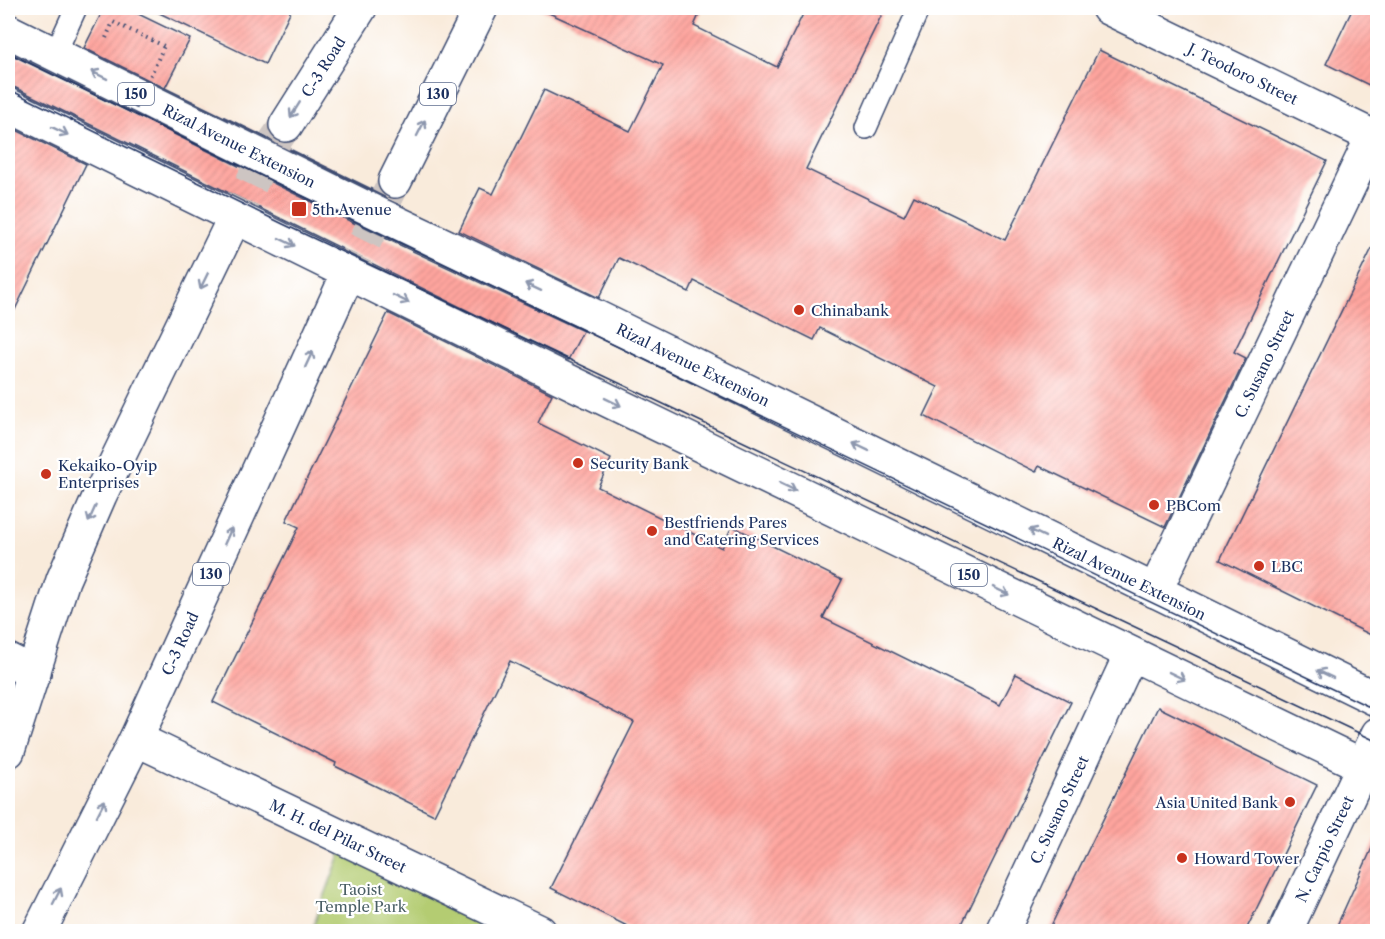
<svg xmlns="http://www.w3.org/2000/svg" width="1385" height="939" font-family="'Libre Caslon Text',serif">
<defs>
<pattern id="building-hatch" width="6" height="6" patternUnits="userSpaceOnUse" patternTransform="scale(1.5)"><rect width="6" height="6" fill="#ffa59e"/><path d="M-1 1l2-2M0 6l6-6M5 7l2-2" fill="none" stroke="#da8e8a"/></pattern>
</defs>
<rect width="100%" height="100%" fill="#fff"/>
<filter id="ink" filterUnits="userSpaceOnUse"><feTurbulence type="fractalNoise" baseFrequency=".0167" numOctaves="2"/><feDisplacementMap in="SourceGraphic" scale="12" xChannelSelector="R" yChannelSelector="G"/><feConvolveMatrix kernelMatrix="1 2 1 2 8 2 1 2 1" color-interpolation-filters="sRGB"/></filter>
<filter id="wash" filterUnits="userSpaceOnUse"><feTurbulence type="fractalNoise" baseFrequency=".008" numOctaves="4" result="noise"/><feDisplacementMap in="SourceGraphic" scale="24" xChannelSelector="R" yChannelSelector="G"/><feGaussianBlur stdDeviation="1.35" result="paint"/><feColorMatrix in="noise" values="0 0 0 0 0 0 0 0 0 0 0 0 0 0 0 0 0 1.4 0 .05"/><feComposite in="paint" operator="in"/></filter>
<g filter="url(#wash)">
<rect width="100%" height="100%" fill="#f9ebdb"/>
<!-- park -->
<path fill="#b4cc72" stroke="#687e68" stroke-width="1.5" d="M342 850 509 932H311Z"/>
<g id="blocks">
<!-- building -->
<g fill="url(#building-hatch)">
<path d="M104 8H126L190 39 165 88 382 194 385 197 84 48Z"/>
<path d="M149 8H292L265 64Z"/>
<path d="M538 8H702L694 26 777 67 806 8H885L806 169 904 216 914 196 1005 240 1099 50 1327 161 1234 352 1246 358 1165 527 1039 466 1036 472 924 416 938 387 820 328 814 340 694 281 689 292 619 258 599 298 459 231 480 188 493 194 544 90 630 131 663 65Z"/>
<path d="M1353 8H1377V89L1326 64Z"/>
<path d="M8 52 370 231 583 331 568 360 16 88 8 86Z"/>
<path d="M8 126 86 164 8 324Z"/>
<path d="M1377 238V638L1220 560Z"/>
<path d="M388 313 552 394 538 423 611 459 598 487 722 548 732 526 842 580 823 618 1000 705 1016 674 1071 702 958 932H639L551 888 634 722 510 661 434 815 335 766 336 763 213 702 299 527 286 521Z"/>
<path d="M1158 707 1317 785 1245 932H1048Z"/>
<path d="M1377 837V932H1334Z"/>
</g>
</g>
</g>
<g filter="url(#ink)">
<use href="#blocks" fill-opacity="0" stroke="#3c4b71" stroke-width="1.5"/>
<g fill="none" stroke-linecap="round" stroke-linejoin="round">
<!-- primary-tunnel -->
<g stroke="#cdc5c2" stroke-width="33" stroke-dasharray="33 16" stroke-linecap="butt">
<path d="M229 229 264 157 286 125"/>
<path d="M343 285 395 181"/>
</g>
<defs>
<g id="lane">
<path d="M55 54 76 8"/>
<path d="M866 128 919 8"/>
</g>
<g id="street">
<path id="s1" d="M1108 8 1378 139"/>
<path id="s2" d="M1155 591 1373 136"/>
<path d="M8 660 34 673"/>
<path id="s3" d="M136 739 540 932"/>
<path id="s4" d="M1002 932 1131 654"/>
<path id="s5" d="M1285 932 1378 734"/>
</g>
<g id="primary">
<path id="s6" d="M8 31 378 214 586 312 1378 700"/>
<path d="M8 105 560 377 1378 773"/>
<path id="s7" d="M286 125 360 8"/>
<path d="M395 181 481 8"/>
<path d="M8 751 63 580 100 495 229 229"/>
<path id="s8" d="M39 932 136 739 343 285"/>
</g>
</defs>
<!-- lane casing -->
<use href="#lane" stroke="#3c4b71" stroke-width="24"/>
<!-- street casing -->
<use href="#street" stroke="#3c4b71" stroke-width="36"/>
<!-- primary casing -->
<use href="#primary" stroke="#3c4b71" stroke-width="36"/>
<!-- path -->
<path stroke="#3c4b71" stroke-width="4" stroke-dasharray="1.5 4.5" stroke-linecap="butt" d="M106 38 113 22 164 46"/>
<!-- lane -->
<use href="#lane" stroke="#fff" stroke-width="21"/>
<!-- street -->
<use href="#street" stroke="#fff" stroke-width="33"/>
<!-- primary -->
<use href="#primary" stroke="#fff" stroke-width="33"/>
<!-- tram -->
<g stroke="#1b2f5e" stroke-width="1.5">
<path d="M8 53 301 195 1378 711"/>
<path d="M8 89 283 224 1378 742"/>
</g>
<!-- path-bridge -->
<path stroke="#3c4b71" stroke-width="4" stroke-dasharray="1.5 4.5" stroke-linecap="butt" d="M133 114 164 46"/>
</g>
<!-- one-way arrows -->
<defs><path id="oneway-shaft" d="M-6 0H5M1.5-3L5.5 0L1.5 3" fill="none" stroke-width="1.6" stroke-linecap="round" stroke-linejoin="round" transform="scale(1.5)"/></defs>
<g stroke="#8d97ae">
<use href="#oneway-shaft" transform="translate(99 75) rotate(-154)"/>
<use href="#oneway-shaft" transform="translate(295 110) rotate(122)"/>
<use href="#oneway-shaft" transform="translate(421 128) rotate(-63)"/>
<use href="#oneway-shaft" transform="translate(60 131) rotate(26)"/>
<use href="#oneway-shaft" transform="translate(287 242) rotate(26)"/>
<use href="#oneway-shaft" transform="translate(204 281) rotate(116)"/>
<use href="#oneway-shaft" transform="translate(533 287) rotate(-155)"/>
<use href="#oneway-shaft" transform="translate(401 299) rotate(26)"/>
<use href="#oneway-shaft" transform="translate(309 359) rotate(-65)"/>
<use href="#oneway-shaft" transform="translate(613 402) rotate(26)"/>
<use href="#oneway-shaft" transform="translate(861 447) rotate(-154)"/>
<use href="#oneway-shaft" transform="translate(788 487) rotate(26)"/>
<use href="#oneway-shaft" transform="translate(92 514) rotate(114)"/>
<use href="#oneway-shaft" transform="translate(1037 533) rotate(-154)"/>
<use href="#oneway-shaft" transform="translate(228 536) rotate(-66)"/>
<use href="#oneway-shaft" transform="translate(1001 591) rotate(26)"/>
<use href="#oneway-shaft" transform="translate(1325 674) rotate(-154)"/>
<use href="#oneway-shaft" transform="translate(1177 676) rotate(26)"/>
<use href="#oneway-shaft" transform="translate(101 808) rotate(-63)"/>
<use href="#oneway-shaft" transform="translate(57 896) rotate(-63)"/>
</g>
</g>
<!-- markers -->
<g fill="#c8321e" stroke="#fff" stroke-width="2">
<rect x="291" y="201" width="16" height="16" rx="3"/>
<circle cx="799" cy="310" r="6"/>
<circle cx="578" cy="463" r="6"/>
<circle cx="46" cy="474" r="6"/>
<circle cx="1154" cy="505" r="6"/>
<circle cx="652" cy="531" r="6"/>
<circle cx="1259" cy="566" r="6"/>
<circle cx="1290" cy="802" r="6"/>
<circle cx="1182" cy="858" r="6"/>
</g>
<g text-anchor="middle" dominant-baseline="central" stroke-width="4.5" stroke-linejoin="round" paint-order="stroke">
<!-- shield labels -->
<g fill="#fff" stroke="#5f6d8e" stroke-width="1.5">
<rect x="118" y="83" width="36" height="22" rx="4.5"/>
<rect x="420" y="83" width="36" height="22" rx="4.5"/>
<rect x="193" y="563" width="36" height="22" rx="4.5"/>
<rect x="951" y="564" width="36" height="22" rx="4.5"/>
</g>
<g font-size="14" font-weight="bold" fill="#1b2f5e">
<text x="136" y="94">150</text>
<text x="438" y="94">130</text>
<text x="211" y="574">130</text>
<text x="969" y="575">150</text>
</g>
<!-- street labels -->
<g font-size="15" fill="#1b2f5e" stroke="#fff">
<text stroke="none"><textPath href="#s7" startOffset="69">C-3 Road</textPath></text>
<text stroke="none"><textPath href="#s1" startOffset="150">J. Teodoro Street</textPath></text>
<text stroke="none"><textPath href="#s6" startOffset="258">Rizal Avenue Extension</textPath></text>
<text stroke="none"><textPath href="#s2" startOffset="252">C. Susano Street</textPath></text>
<text stroke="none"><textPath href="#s6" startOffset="762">Rizal Avenue Extension</textPath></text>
<text stroke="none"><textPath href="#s6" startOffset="1248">Rizal Avenue Extension</textPath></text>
<text stroke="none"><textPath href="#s8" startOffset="321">C-3 Road</textPath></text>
<text stroke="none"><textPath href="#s4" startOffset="135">C. Susano Street</textPath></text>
<text stroke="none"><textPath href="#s3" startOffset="224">M. H. del Pilar Street</textPath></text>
<text stroke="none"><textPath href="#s5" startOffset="92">N. Carpio Street</textPath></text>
</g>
<!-- poi labels -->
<g font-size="15" fill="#1b2f5e" stroke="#fff" text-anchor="start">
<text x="312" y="209">5th Avenue</text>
<text x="811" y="310">Chinabank</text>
<text x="590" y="463">Security Bank</text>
<text x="58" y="465">Kekaiko-Oyip<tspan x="58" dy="17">Enterprises</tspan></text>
<text x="1166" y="505">PBCom</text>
<text x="664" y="522">Bestfriends Pares<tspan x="664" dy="17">and Catering Services</tspan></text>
<text x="1271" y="566">LBC</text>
<text x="1278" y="802" text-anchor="end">Asia United Bank</text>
<text x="1194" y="858">Howard Tower</text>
</g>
<!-- park labels -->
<g font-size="15" fill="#495e64" stroke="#fff">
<text x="361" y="889">Taoist<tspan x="361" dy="17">Temple Park</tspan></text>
</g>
</g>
<!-- margin -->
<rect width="1385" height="939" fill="none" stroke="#fff" stroke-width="30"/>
</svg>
